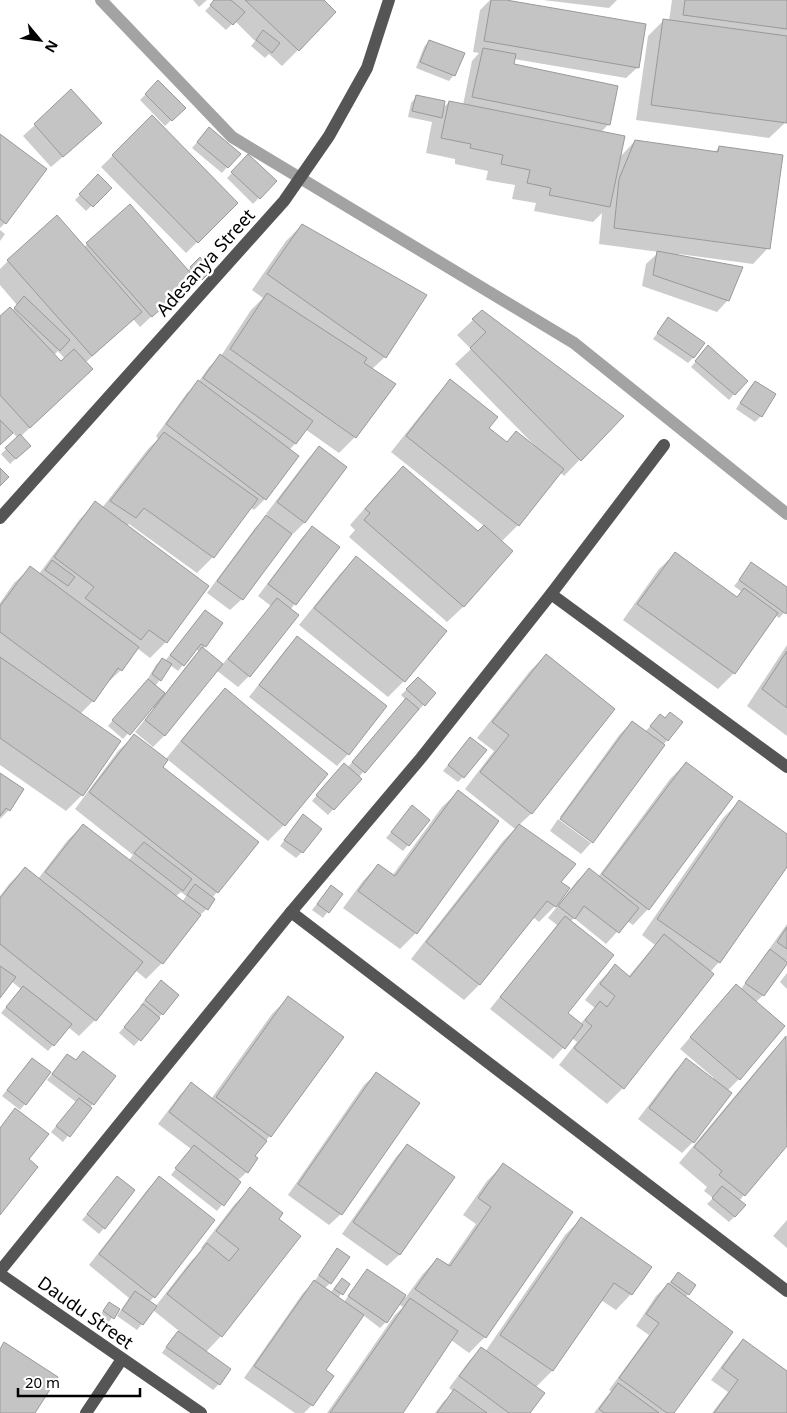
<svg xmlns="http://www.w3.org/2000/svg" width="787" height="1413" font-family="'Noto Sans',sans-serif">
<rect width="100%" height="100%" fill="#fff"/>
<!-- shadow -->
<g fill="#0003" fill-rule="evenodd">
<path d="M193 0H207L199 7Z"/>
<path d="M212 0H322L298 50 282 66 269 54 265 58 251 46 255 41 235 21 226 30 205 11 214 2Z"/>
<path d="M490 0H499L638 67 626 78 514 59 512 65 609 124 601 132 619 158 635 141 714 153 719 147 768 248 753 264 679 254V256L728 300 717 312 642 286 646 264 659 252 599 244 602 213 593 222 534 211 536 203 512 199 515 185 486 180 488 171 455 164V159L426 153 432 122 408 117 411 103 416 97 442 109 449 102 463 105 472 61 479 53 473 52 480 10Z"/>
<path d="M543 0H617L609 8Z"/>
<path d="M672 0H787V111L785 123 769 138 636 120 648 36 664 20 669 21Z"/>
<path d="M429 41 454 75 449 81 416 68 424 47Z"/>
<path d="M158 82 184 108 165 126 140 100Z"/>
<path d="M152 117 237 203 186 253 101 167Z"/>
<path d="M35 125 89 134 51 167 23 136Z"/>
<path d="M204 134 227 167 222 173 192 148Z"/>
<path d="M0 135 5 223 0 228Z"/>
<path d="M248 156 275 181 253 204 227 178Z"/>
<path d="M98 176 110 188 86 211 75 200Z"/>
<path d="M130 206 187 271 200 259 210 270 196 284 191 280 140 327 133 319 85 363 80 380 20 437 29 446 10 464 1 454 18 438 12 432 0 444V318L12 311 17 305 0 285V269L8 261 84 247ZM58 351 65 359 61 362 54 355Z"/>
<path d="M302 225 385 357 372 369 394 384 355 437 339 453 305 429 296 443 289 450 265 499 254 510 250 507 213 557 197 573 129 524 127 526 166 642 150 658 137 648 121 670 104 686 93 701 80 714 119 742 82 795 66 811 0 765V603L14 583 30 568 39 574 80 519 96 503 102 508 148 449 158 439 156 436 187 393 197 384 209 367 221 356 251 310 263 298 252 290 286 241Z"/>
<path d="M0 230 5 234 0 241Z"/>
<path d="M668 319 694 357 688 363 653 339Z"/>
<path d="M473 320 622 416 564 476 560 472 518 525 501 542 511 551 463 607 447 622 349 537 355 530 350 525 387 483 403 467 478 533 484 526 391 452 435 397 450 381 487 428 506 443 533 446 534 445 455 364 471 349 457 335Z"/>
<path d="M703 353 734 394 729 400 691 367Z"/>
<path d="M755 382 761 416 755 422 736 409 749 388Z"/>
<path d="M319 447 346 467 304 523 293 534 291 533 242 599 230 610 207 593 255 528 268 515 266 514 308 459Z"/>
<path d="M312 528 338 548 290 610 249 676 238 687 216 670 164 736 153 747 135 732 154 708 152 706 123 739 108 726 147 680 156 665 162 659 165 661 205 611V646L203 649 222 665 271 606 258 596 301 539ZM196 649 200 652 191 660 165 694 155 686 160 680 170 665 178 671Z"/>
<path d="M675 554 736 598 742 592 734 586 752 564 787 589V610L779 618 775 615 734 673 718 689 623 620 659 569Z"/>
<path d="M356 558 404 681 388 697 299 625 340 574Z"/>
<path d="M297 638 348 754 337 766 249 697 286 649Z"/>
<path d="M787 645V736L747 706Z"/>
<path d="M546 655 532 813 519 825 560 882 557 904 539 922 533 917 480 984 464 1000 411 959 503 841 515 829 465 789 494 751 477 738 530 671Z"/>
<path d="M418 678 434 693 418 711 417 710 358 778 360 779 328 815 312 801 338 770 347 768 406 700 401 695Z"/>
<path d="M225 690 284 825 268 841 167 759 161 767 217 892 212 898 207 909 201 914H200L162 963 146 979 135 970 95 1020 79 1036 68 1027 48 1051 1 1013 21 989 11 981 0 996V896L9 884 25 868 38 879 67 841 83 825 128 861 133 855 75 809 118 751 134 736 165 760 209 706ZM181 892 186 896 182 902 175 897Z"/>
<path d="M660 715 667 740 592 841 560 817 620 734 632 722 645 732Z"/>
<path d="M470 738 463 777 458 782 443 771Z"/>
<path d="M686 763 648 909 633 925 627 921 606 944 574 918 570 922 566 1013 580 1024 595 1008 585 1000 599 982 615 966 628 977 655 945 642 935 723 818 739 802 787 836V865L719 962 710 972 623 1088 607 1104 559 1065 577 1042 572 1038 553 1059 490 1009 557 925 548 918 577 881 589 870 598 877 670 779Z"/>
<path d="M0 774 9 810 0 819Z"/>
<path d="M458 792 498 821 416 933 400 949 343 908 363 881 378 865 392 876 442 807Z"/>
<path d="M412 807 408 845 403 851 386 838Z"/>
<path d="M558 819 591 843 581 854 550 831Z"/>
<path d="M298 822 302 852 296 858 280 846Z"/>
<path d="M331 886 341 894 323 918 312 910Z"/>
<path d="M787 924V960L763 995 756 1002 739 1079 727 1091 693 1142 682 1153 638 1119 675 1071 686 1060 712 1080 714 1078 680 1049 725 997 736 985 741 989Z"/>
<path d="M787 973V989L780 982Z"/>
<path d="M155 987 162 1014 134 1046 119 1033 141 1007 140 1006Z"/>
<path d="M288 998 270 1136 253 1156 247 1172 237 1181 240 1183 217 1211 171 1175 191 1149 158 1124 180 1095 191 1084 211 1099 272 1014Z"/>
<path d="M786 1038 787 1144 739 1201 735 1216 729 1222 707 1204 713 1198 704 1191 707 1187 679 1163 770 1054Z"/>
<path d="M83 1053 114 1077 63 1142 51 1132 76 1102 47 1080 62 1061H75Z"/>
<path d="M32 1059 25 1104 20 1110 2 1096Z"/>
<path d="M376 1074 341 1214 329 1225 288 1195 364 1085Z"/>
<path d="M407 1145 453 1177 399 1255 387 1266 342 1234 396 1157Z"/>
<path d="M503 1165 571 1212 485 1337 469 1353 451 1340 401 1413H327L395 1315 403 1307 399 1304 386 1322 380 1328 363 1315 324 1370 332 1376 312 1405 304 1413H295L244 1378 303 1293 314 1282 332 1255 337 1249 348 1257 330 1283 324 1289 330 1293 342 1279 349 1284 338 1298 344 1302 362 1276 368 1270 406 1297 422 1275 437 1259 447 1266 476 1224 463 1215 487 1181Z"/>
<path d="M117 1178 104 1228 99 1234 82 1220Z"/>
<path d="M159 1178 154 1297 149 1302 155 1307 191 1261 203 1249 201 1248 234 1205 250 1189 281 1214 221 1336 206 1352 219 1384 213 1390 162 1353 172 1338 179 1331 153 1310 137 1330 117 1316 129 1298 89 1265 148 1189Z"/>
<path d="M581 1219 631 1294 616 1310 601 1300 552 1371 535 1388 528 1413H435L443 1402 454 1392 449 1388 470 1360 481 1349 485 1352 565 1235Z"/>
<path d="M787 1220V1248L773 1236Z"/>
<path d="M678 1274 694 1286 685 1298 672 1413H594L611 1391 609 1390 649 1335 636 1326 656 1296Z"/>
<path d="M109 1303 118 1310 107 1324 98 1318Z"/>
<path d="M743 1340 787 1372V1413H712L728 1392 711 1380 732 1352Z"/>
</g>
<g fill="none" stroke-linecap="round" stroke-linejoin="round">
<!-- stream -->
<path stroke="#a3a3a3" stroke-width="12" d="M101 0 232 137 574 343 787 514"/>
</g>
<!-- building -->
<g fill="#c4c4c4" stroke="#999">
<path d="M214 0H231L245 12 233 25 210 5Z"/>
<path d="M245 0H324L336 12 299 51Z"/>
<path d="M491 0H506L646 24 639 68 484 41Z"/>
<path d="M685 0H787V29L683 15Z"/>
<path d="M663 19 787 36V123L651 105Z"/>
<path d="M263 30 280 43 272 53 256 40Z"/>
<path d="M429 40 465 53 455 76 420 62Z"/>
<path d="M483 48 516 54 514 64 618 86 610 125 472 97Z"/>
<path d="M158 80 186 108 172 121 145 94Z"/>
<path d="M71 89 102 123 63 157 34 124Z"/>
<path d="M416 95 445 101 442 118 412 111Z"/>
<path d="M449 101 625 136 610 207 549 195 551 188 527 183 530 170 501 164 503 155 470 148 471 144 441 138Z"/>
<path d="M152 115 238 203 198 243 112 155Z"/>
<path d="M209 127 241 154 228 168 197 142Z"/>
<path d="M0 134 47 169 6 224 0 219Z"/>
<path d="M635 140 718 152 719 146 783 155 770 249 614 228 619 179Z"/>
<path d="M248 154 277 181 260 199 231 172Z"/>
<path d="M98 174 112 188 93 207 79 194Z"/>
<path d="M130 204 195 278 152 317 86 243Z"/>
<path d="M57 215 142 312 92 356 7 260Z"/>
<path d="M302 224 427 295 386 358 267 274Z"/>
<path d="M657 251 743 267 729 301 653 275Z"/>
<path d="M200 257 212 270 202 280 190 267Z"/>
<path d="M267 293 367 358 364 363 396 384 356 438 230 349Z"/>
<path d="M24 296 70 340 60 351 14 308Z"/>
<path d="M10 307 61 361 74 349 93 369 30 428 0 395V316Z"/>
<path d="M482 310 624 416 581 461 470 348 486 332 472 319Z"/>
<path d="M668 317 705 343 694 358 657 333Z"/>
<path d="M708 345 748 381 735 395 695 361Z"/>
<path d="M220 354 313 421 296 444 203 378Z"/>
<path d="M450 379 498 417 489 428 507 442 516 431 564 469 519 526 406 436Z"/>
<path d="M198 380 299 456 266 500 166 424Z"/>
<path d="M755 381 776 394 762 417 740 403Z"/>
<path d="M0 420 13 433 0 445Z"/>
<path d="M164 432 258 499 214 558 144 508 136 518 110 501Z"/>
<path d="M20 434 31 446 16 459 5 448Z"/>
<path d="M319 446 347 467 305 523 277 502Z"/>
<path d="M403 466 478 531 484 525 513 551 464 607 364 520 370 513 365 509Z"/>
<path d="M0 468 9 477 0 486Z"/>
<path d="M95 501 209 586 167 643 149 630 141 640 85 598 94 587 54 557Z"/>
<path d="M266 515 292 534 243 600 217 581Z"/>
<path d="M312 526 340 547 296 605 268 584Z"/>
<path d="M675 552 737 597 744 588 778 613 735 674 637 604Z"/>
<path d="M356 556 447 631 405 682 314 608Z"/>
<path d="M52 560 75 577 68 586 45 570Z"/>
<path d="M751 562 787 587V612L786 614 739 580Z"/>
<path d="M30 566 139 647 122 671 118 668 94 702 0 632V606Z"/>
<path d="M277 598 299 615 250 677 228 659Z"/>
<path d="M205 610 223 623 206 647 201 644 184 666 170 655Z"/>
<path d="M297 636 387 706 349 755 259 685Z"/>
<path d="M202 647 223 664 165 736 145 720Z"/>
<path d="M787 651V708L762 689Z"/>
<path d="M546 654 615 709 532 814 480 772 509 735 492 722Z"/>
<path d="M0 657 121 741 83 796 0 738Z"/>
<path d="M162 658 172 664 161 681 152 674Z"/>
<path d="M418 677 436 693 425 706 406 689Z"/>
<path d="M148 679 165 693 130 735 112 720Z"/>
<path d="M225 688 328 774 285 826 181 741Z"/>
<path d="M406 698 419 709 365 773 352 762Z"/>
<path d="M670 712 683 722 668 741 650 726 660 714 665 718Z"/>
<path d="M632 721 665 745 593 843 560 819Z"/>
<path d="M134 734 168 760 163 767 259 842 218 893 89 792Z"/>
<path d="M470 737 487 750 464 778 448 765Z"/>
<path d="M686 762 733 797 649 910 602 874Z"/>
<path d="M344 763 362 779 334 810 316 795Z"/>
<path d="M0 773 24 789 10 811 6 808 0 816Z"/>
<path d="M458 790 499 821 417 934 358 891 378 864 395 876Z"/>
<path d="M739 800 787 834V867L720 963 657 919Z"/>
<path d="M412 805 430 820 409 846 391 832Z"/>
<path d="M303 814 322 829 303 853 284 840Z"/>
<path d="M83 824 201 915 163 964 45 872Z"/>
<path d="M519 824 576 864 561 882 570 888 556 907 547 901 480 985 426 942Z"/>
<path d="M144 842 192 879 183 891 134 853Z"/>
<path d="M25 867 143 962 96 1021 0 944V898Z"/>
<path d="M589 868 639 908 619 933 584 906 575 919 558 906Z"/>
<path d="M195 884 215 899 208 910 187 895Z"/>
<path d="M331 885 343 894 329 913 317 904Z"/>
<path d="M565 916 614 955 568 1013 583 1025 565 1049 500 997Z"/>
<path d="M787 927V949L777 942Z"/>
<path d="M664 934 714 974 624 1089 574 1048 592 1026 585 1020 600 1001 607 1007 615 996 600 984 615 964 630 977Z"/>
<path d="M770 949 787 962V964L764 996 745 983Z"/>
<path d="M0 966 16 977 0 998Z"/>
<path d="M161 980 179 995 163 1015 145 1000Z"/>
<path d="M736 984 785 1026 740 1080 690 1037Z"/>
<path d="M23 986 72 1024 54 1046 6 1007Z"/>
<path d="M288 996 344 1037 271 1137 216 1097Z"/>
<path d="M143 1004 160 1018 141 1041 124 1027Z"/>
<path d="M786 1036 787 1146 745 1196 719 1175 722 1171 694 1147Z"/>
<path d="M83 1051 116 1076 94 1105 52 1074 67 1054 76 1060Z"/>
<path d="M32 1058 51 1072 26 1105 7 1090Z"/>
<path d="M686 1058 732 1093 694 1143 649 1108Z"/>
<path d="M376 1072 420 1103 342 1215 298 1184Z"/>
<path d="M191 1082 267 1141 255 1156 258 1158 248 1173 169 1112Z"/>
<path d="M79 1098 92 1108 70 1137 56 1126Z"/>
<path d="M15 1108 49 1134 29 1159 38 1167 0 1215V1128Z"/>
<path d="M407 1144 455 1177 400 1255 353 1222Z"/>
<path d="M194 1145 241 1182 224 1206 175 1168Z"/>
<path d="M503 1163 573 1212 486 1338 415 1289 437 1258 450 1266 491 1207 478 1198Z"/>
<path d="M117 1176 135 1190 105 1229 87 1214Z"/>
<path d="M159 1176 215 1220 155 1298 99 1254Z"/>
<path d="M722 1186 746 1205 735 1217 712 1198Z"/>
<path d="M250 1187 283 1213 279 1219 301 1236 222 1337 167 1294 207 1243 229 1261 239 1249 216 1231Z"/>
<path d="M581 1217 652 1267 632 1295 614 1283 553 1371 500 1335Z"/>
<path d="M337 1248 350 1257 331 1284 319 1275Z"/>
<path d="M367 1269 406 1295 387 1323 348 1296Z"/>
<path d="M678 1272 696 1285 689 1295 671 1282Z"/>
<path d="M342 1278 350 1284 343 1295 334 1289Z"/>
<path d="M314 1280 364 1315 326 1370 334 1376 313 1406 254 1366Z"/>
<path d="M668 1283 733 1332 674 1413H667L619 1378 659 1323 646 1314Z"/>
<path d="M135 1291 157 1306 143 1325 122 1310Z"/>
<path d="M410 1298 458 1331 403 1413H330Z"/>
<path d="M109 1302 120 1309 114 1319 103 1311Z"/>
<path d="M178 1331 231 1369 220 1385 166 1347Z"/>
<path d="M743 1339 787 1371V1413H714L738 1380 722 1368Z"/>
<path d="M4 1342 58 1377 35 1413H0V1349Z"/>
<path d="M481 1347 545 1393 530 1413H509L459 1376Z"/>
<path d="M618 1383 659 1413H604L599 1409Z"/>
<path d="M454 1389 487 1413H437Z"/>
</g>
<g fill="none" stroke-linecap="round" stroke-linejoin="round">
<!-- minor -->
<g stroke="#555" stroke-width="12">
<path d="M0 518 284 201 329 136 367 68 389 0"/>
<path d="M551 594 787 767"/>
<path d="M291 912 787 1291"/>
<path d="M0 1271 291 912 421 758 551 594 664 445"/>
<path d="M0 1274 201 1413"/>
<path d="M86 1413 122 1359"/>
</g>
</g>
<g text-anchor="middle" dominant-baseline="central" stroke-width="5" stroke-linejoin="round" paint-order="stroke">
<!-- street labels -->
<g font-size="18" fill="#000" stroke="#fff">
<text transform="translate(205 262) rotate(-48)">Adesanya Street</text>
<text transform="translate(86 1312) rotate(35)">Daudu Street</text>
</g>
</g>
<!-- north arrow -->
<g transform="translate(40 40) rotate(119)" stroke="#ffffff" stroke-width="4" paint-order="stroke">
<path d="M0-4L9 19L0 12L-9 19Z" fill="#000000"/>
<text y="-8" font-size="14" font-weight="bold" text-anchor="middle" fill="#000000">N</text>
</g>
<!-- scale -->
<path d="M18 1388v8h122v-8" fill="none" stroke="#000000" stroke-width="2.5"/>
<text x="25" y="1388" font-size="15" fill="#000000" stroke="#ffffff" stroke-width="4" paint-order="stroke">20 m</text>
</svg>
